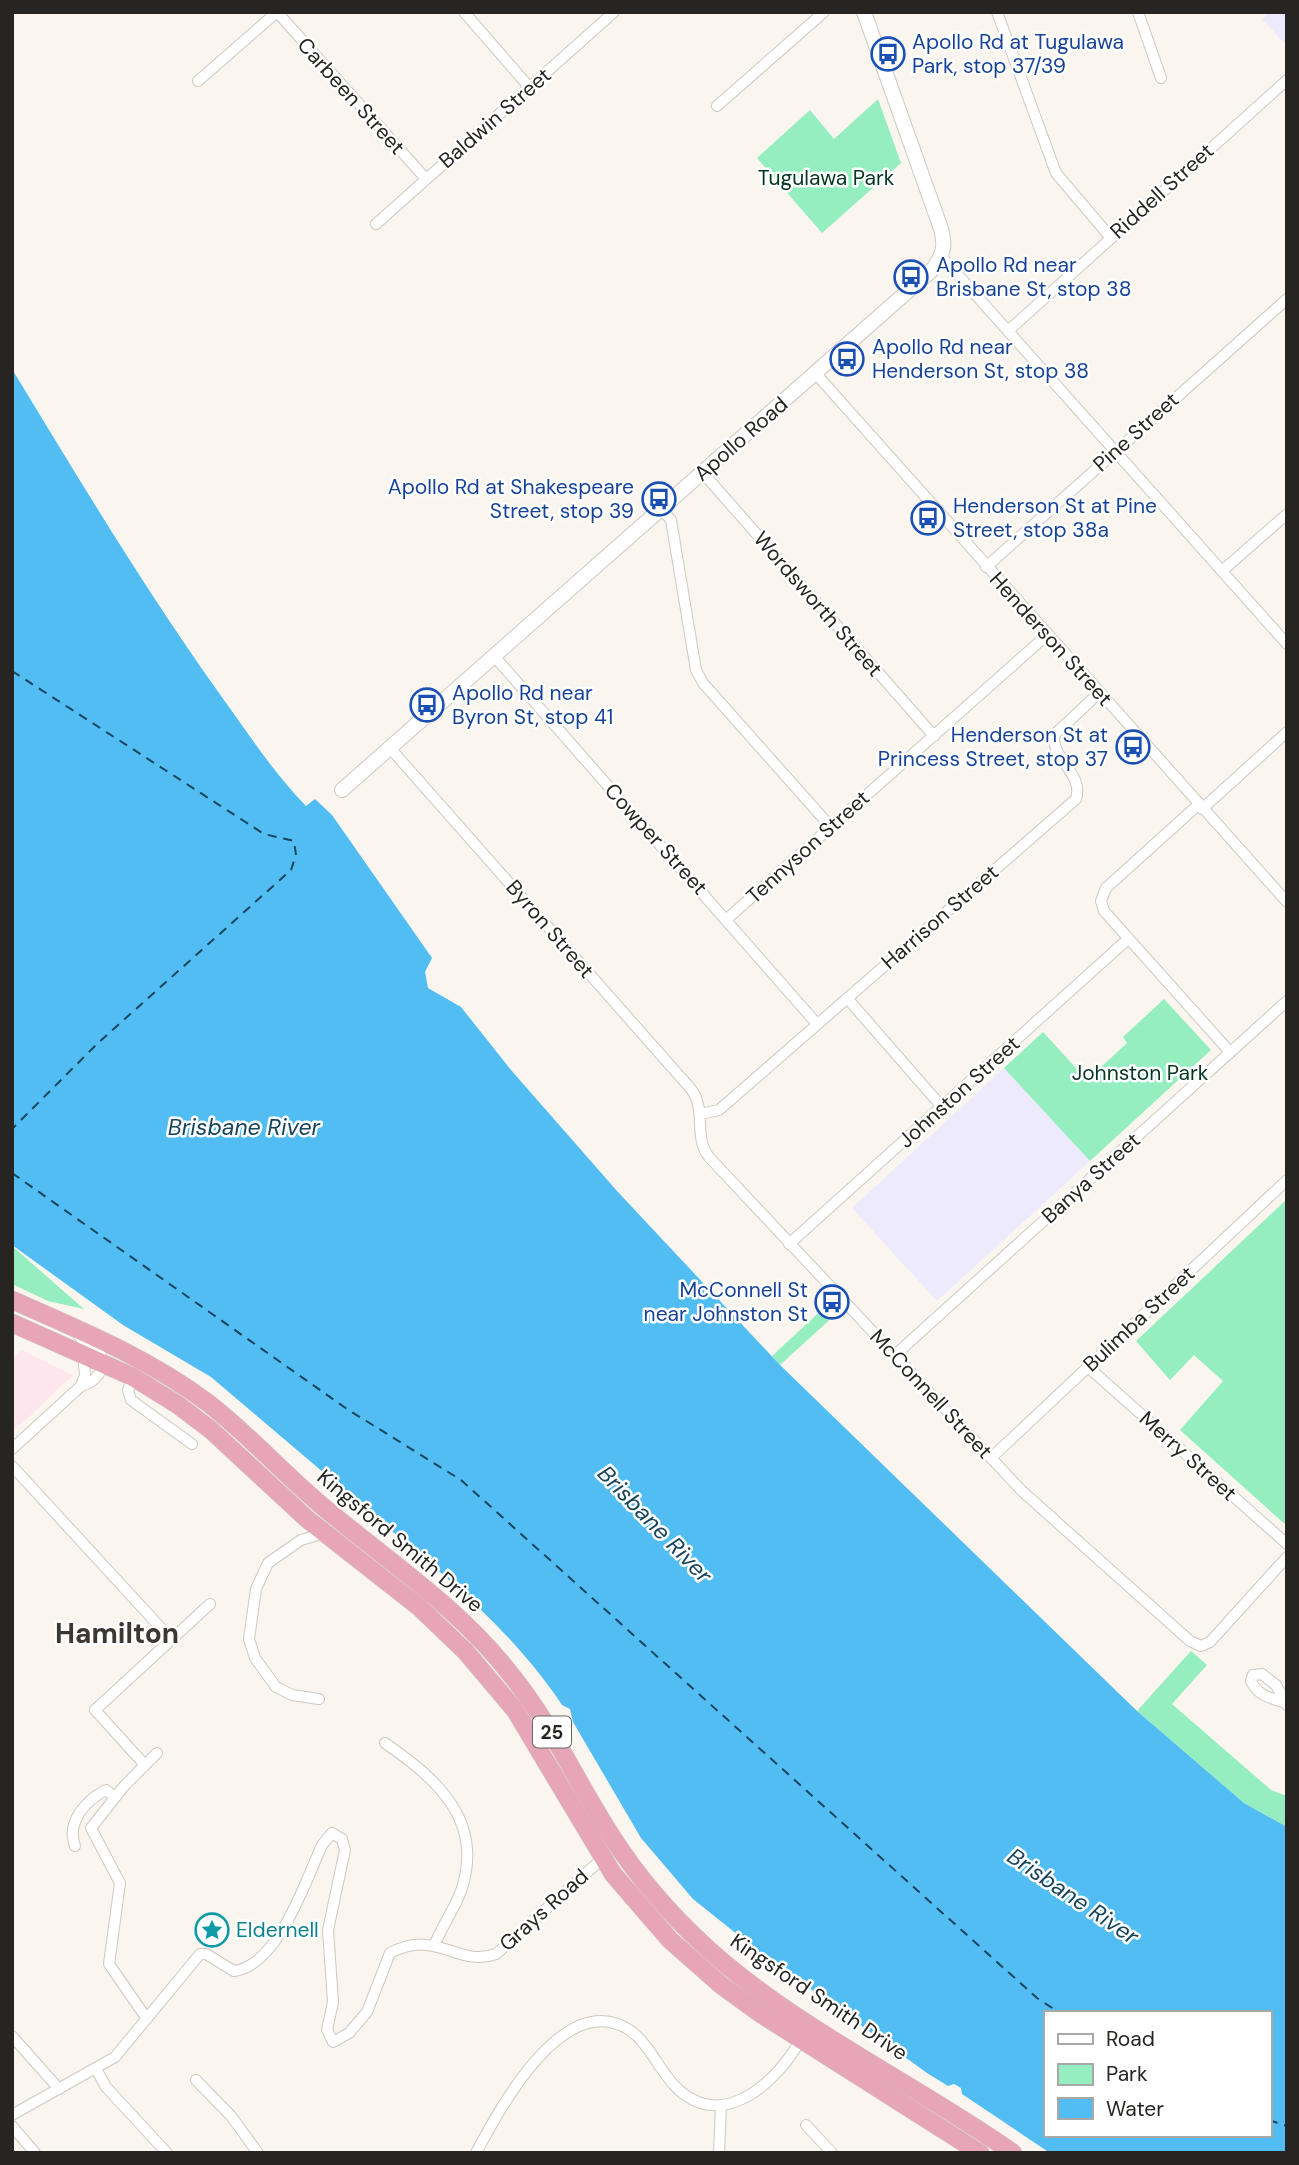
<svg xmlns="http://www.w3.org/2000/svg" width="1299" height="2165" font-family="'DM Sans',sans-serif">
<rect width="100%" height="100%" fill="#faf6ef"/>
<!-- commercial -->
<g fill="#eceafc">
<path d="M1270 12H1287V46L1262 19Z"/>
<path d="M1004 1068 1090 1161 937 1301 852 1208Z"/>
</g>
<!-- industrial -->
<path fill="#ffe5ed" d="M21 1350 73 1375 15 1430 12 1359Z"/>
<!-- green -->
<g fill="#94eec0">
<path d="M878 99 901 163 822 233 757 158 810 110 834 139Z"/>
<path d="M1164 999 1211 1050 1090 1161 1004 1068 1043 1032 1087 1080 1127 1043 1123 1037Z"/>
<path d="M1287 1199V1526L1180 1430 1223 1381 1194 1355 1170 1380 1136 1341Z"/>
<path d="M12 1246 84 1309 48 1301 12 1284Z"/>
<path d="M827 1305 836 1314 780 1365 772 1356Z"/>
<path d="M1191 1651 1207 1665 1172 1704 1271 1790 1287 1796V1827L1244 1803 1137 1711Z"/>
</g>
<!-- water -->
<path fill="#52bdf3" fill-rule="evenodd" d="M12 369C79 479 144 588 219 693 247 732 273 772 306 806L315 799 332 815 432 958 425 972 428 988 461 1007 511 1070 617 1191 780 1365 1137 1711 1244 1803 1287 1827V2153H1050L962 2094 961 2088 954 2084 948 2086 927 2073 758 1951 693 1899 641 1838 573 1722 570 1709 562 1705C503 1617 419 1555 339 1487 338 1480 331 1473 324 1473L211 1377 123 1325 12 1245ZM1045 2013H1269V2135H1045Z"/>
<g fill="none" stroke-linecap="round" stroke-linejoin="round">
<!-- ferry -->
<g stroke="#18455c" stroke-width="2" stroke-dasharray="9 7" stroke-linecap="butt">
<path d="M12 671 264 834 294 841 296 855 291 870 98 1043 12 1129"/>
<path d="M12 1173 347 1409 461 1480 1037 1998 1060 2013"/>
<path d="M1269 2120 1287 2126"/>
</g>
<defs>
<g id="minor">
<path d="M277 12 426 179"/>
<path d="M464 12 530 88"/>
<path d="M997 12 1056 173 1111 238"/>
<path d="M1138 12 1161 78"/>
<path d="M198 81 277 12"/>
<path d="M717 106 824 12"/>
<path d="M376 224 614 12"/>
<path d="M942 257 1287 644"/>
<path d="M1008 331 1287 80"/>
<path d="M816 374 1287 902"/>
<path d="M703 473 934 736"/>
<path d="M661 509 671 520 696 670 703 683 830 826"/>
<path d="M986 567 1287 299"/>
<path d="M1222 571 1287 514"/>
<path d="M494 656 817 1024"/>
<path d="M390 748 691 1089C707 1110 693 1137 709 1157L1022 1491 1190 1641 1201 1646 1210 1642 1287 1557"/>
<path d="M1198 805 1106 888 1101 901 1104 911 1230 1052"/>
<path d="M1202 809 1287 732"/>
<path d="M727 919 1047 635"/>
<path d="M847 998 942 1107"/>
<path d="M700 1114 719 1110 1076 799C1084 773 1052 761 1054 735L1099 693"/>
<path d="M789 1244 1128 939"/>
<path d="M895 1355 1287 1001"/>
<path d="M1088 1367 1287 1544"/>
<path d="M133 1377 128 1390 131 1400 192 1444"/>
<path d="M81 1386 85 1375 83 1354"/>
<path d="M12 1449 81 1386C96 1382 107 1369 100 1353L84 1342 75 1331"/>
<path d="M991 1458 1287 1180"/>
<path d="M12 1466 172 1640"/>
<path d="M319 1699 292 1695 276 1687 255 1658 249 1639 256 1589 268 1563 301 1540 325 1533"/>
<path d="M1283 1702C1270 1698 1257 1695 1251 1681L1253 1675 1262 1674 1276 1685 1287 1705"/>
<path d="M385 1743C437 1779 485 1821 461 1891 454 1910 442 1926 435 1944"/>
<path d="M144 1764 95 1710 210 1604"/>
<path d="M75 1846C66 1822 86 1800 106 1790L115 1797"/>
<path d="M147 2019 109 1964 120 1883 91 1828 125 1785 157 1753"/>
<path d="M12 2036 59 2089"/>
<path d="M96 2069 106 2087 167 2153"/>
<path d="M196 2080 231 2116 258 2153"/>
<path d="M12 2115 115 2057 200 1954H206L234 1971C278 1966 306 1880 322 1845L332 1833 342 1839 345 1850 328 1930 333 2002 327 2030 333 2042 349 2033 367 2012 390 1953C438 1928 457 1968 496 1954L603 1858"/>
<path d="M806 2125 832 2153"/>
<path d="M12 2126 35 2153"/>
<path d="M476 2153C500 2108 565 1986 631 2031 651 2046 660 2073 678 2089 724 2132 778 2081 801 2039"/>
<path d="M719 2153 721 2106"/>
</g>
<path id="tertiary" d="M342 790 933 269C944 254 946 244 940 226L864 12"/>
<g id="trunk">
<path d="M12 1300C80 1330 148 1358 208 1403 252 1437 289 1480 333 1515 395 1566 462 1611 512 1676 549 1722 573 1774 604 1824 628 1864 658 1901 692 1934 780 2021 911 2081 1013 2153"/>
<path d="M12 1323 133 1377 178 1405 211 1430 307 1519 419 1607 466 1652 515 1710 613 1874 670 1940 721 1985 761 2014 980 2153"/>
</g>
</defs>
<!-- minor casing -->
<use href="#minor" stroke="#cdc9c2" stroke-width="12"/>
<!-- tertiary casing -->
<use href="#tertiary" stroke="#cdc9c2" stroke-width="16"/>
<!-- trunk casing -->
<use href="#trunk" stroke="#d4d3d3" stroke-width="19"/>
<!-- minor -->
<use href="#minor" stroke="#fff" stroke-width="10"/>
<!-- tertiary -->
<use href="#tertiary" stroke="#fff" stroke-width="14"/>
<!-- trunk -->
<use href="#trunk" stroke="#e6a6b8" stroke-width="18"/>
</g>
<!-- icons -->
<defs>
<symbol id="bus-ring" viewBox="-11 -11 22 22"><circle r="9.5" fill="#fff" stroke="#1a4fb4" stroke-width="1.5"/><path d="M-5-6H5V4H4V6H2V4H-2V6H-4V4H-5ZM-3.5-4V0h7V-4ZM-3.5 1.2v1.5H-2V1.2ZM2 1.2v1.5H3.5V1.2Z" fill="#1a4fb4"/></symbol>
<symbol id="sight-ring" viewBox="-11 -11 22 22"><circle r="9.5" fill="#fff" stroke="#0f9aa8" stroke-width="1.5"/><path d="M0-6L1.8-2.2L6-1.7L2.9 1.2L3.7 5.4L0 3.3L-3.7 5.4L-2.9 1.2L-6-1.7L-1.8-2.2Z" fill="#0f9aa8"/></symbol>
</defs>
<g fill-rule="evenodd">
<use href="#bus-ring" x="869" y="35" width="38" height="38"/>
<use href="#bus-ring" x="892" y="258" width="38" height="38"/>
<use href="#bus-ring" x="828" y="340" width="38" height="38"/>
<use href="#bus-ring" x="640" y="480" width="38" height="38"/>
<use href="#bus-ring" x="909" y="499" width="38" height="38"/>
<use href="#bus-ring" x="408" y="686" width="38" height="38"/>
<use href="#bus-ring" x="1114" y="728" width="38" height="38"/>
<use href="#bus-ring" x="813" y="1283" width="38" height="38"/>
<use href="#sight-ring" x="193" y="1911" width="38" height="38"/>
</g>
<g text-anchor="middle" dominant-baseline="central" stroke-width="5" stroke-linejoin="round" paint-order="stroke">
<!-- shield labels -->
<rect fill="#fff" stroke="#676664" stroke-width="2" x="533" y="1716.5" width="38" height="31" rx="5"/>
<g font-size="19" font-weight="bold" fill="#262522">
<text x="552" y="1732">25</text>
</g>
<!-- transit labels -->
<g font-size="21" fill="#164399" stroke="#fff" text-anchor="start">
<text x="912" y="42">Apollo Rd at Tugulawa<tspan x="912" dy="24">Park, stop 37/39</tspan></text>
<text x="936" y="265">Apollo Rd near<tspan x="936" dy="24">Brisbane St, stop 38</tspan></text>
<text x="872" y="347">Apollo Rd near<tspan x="872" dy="24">Henderson St, stop 38</tspan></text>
<text x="634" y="487" text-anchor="end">Apollo Rd at Shakespeare<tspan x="634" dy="24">Street, stop 39</tspan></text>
<text x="953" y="506">Henderson St at Pine<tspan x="953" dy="24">Street, stop 38a</tspan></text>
<text x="452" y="693">Apollo Rd near<tspan x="452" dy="24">Byron St, stop 41</tspan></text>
<text x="1108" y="735" text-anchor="end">Henderson St at<tspan x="1108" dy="24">Princess Street, stop 37</tspan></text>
<text x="808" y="1290" text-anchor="end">McConnell St<tspan x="808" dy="24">near Johnston St</tspan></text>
</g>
<!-- street labels -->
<g font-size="21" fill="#262522" stroke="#fff">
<text transform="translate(351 96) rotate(48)">Carbeen Street</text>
<text transform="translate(495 118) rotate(-41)">Baldwin Street</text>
<text transform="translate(1162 191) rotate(-42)">Riddell Street</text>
<text transform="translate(1136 432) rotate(-42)">Pine Street</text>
<text transform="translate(741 439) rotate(-41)">Apollo Road</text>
<text transform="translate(818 604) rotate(49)">Wordsworth Street</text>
<text transform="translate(1051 639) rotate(48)">Henderson Street</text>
<text transform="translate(656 839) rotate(48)">Cowper Street</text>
<text transform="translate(808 847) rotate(-42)">Tennyson Street</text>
<text transform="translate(940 917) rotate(-41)">Harrison Street</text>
<text transform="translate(550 929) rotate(49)">Byron Street</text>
<text transform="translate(959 1092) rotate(-42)">Johnston Street</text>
<text transform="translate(1091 1178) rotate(-42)">Banya Street</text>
<text transform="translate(1139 1319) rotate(-43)">Bulimba Street</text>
<text transform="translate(931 1394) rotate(47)">McConnell Street</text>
<text transform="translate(1188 1456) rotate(42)">Merry Street</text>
<text transform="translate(400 1541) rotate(40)">Kingsford Smith Drive</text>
<text transform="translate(544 1910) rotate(-42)">Grays Road</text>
<text transform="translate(819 1997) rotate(34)">Kingsford Smith Drive</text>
</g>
<!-- park labels -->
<g font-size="21" fill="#053622" stroke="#fff">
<text x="826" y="178">Tugulawa Park</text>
<text x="1140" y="1073">Johnston Park</text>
</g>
<!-- culture labels -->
<g font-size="21" fill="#0d838f" stroke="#fff" text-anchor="start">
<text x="236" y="1930">Eldernell</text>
</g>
<!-- water labels -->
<g font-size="23" font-style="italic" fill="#18455c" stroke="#fff">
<text x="244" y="1127">Brisbane River</text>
<text transform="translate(655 1524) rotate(46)">Brisbane River</text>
<text transform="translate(1073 1896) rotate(34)">Brisbane River</text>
</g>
<!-- district labels -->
<g font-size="28" font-weight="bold" fill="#3b3832" stroke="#fff">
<text x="117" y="1633">Hamilton</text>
</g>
</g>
<!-- border -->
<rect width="1299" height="2165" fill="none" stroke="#262522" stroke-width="28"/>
<!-- legend -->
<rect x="1044" y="2011" width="228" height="126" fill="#ffffff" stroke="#a8a8a7" stroke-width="2"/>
<rect x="1058" y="2034" width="35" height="10" fill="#ffffff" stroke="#a8a8a7" stroke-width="2"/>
<text x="1106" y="2046" font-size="21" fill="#262522">Road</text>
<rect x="1058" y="2064" width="35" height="21" fill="#94eec0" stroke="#a8a8a7" stroke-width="2"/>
<text x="1106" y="2081" font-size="21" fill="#262522">Park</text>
<rect x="1058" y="2098" width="35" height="21" fill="#52bdf3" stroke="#a8a8a7" stroke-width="2"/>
<text x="1106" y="2116" font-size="21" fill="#262522">Water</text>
</svg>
